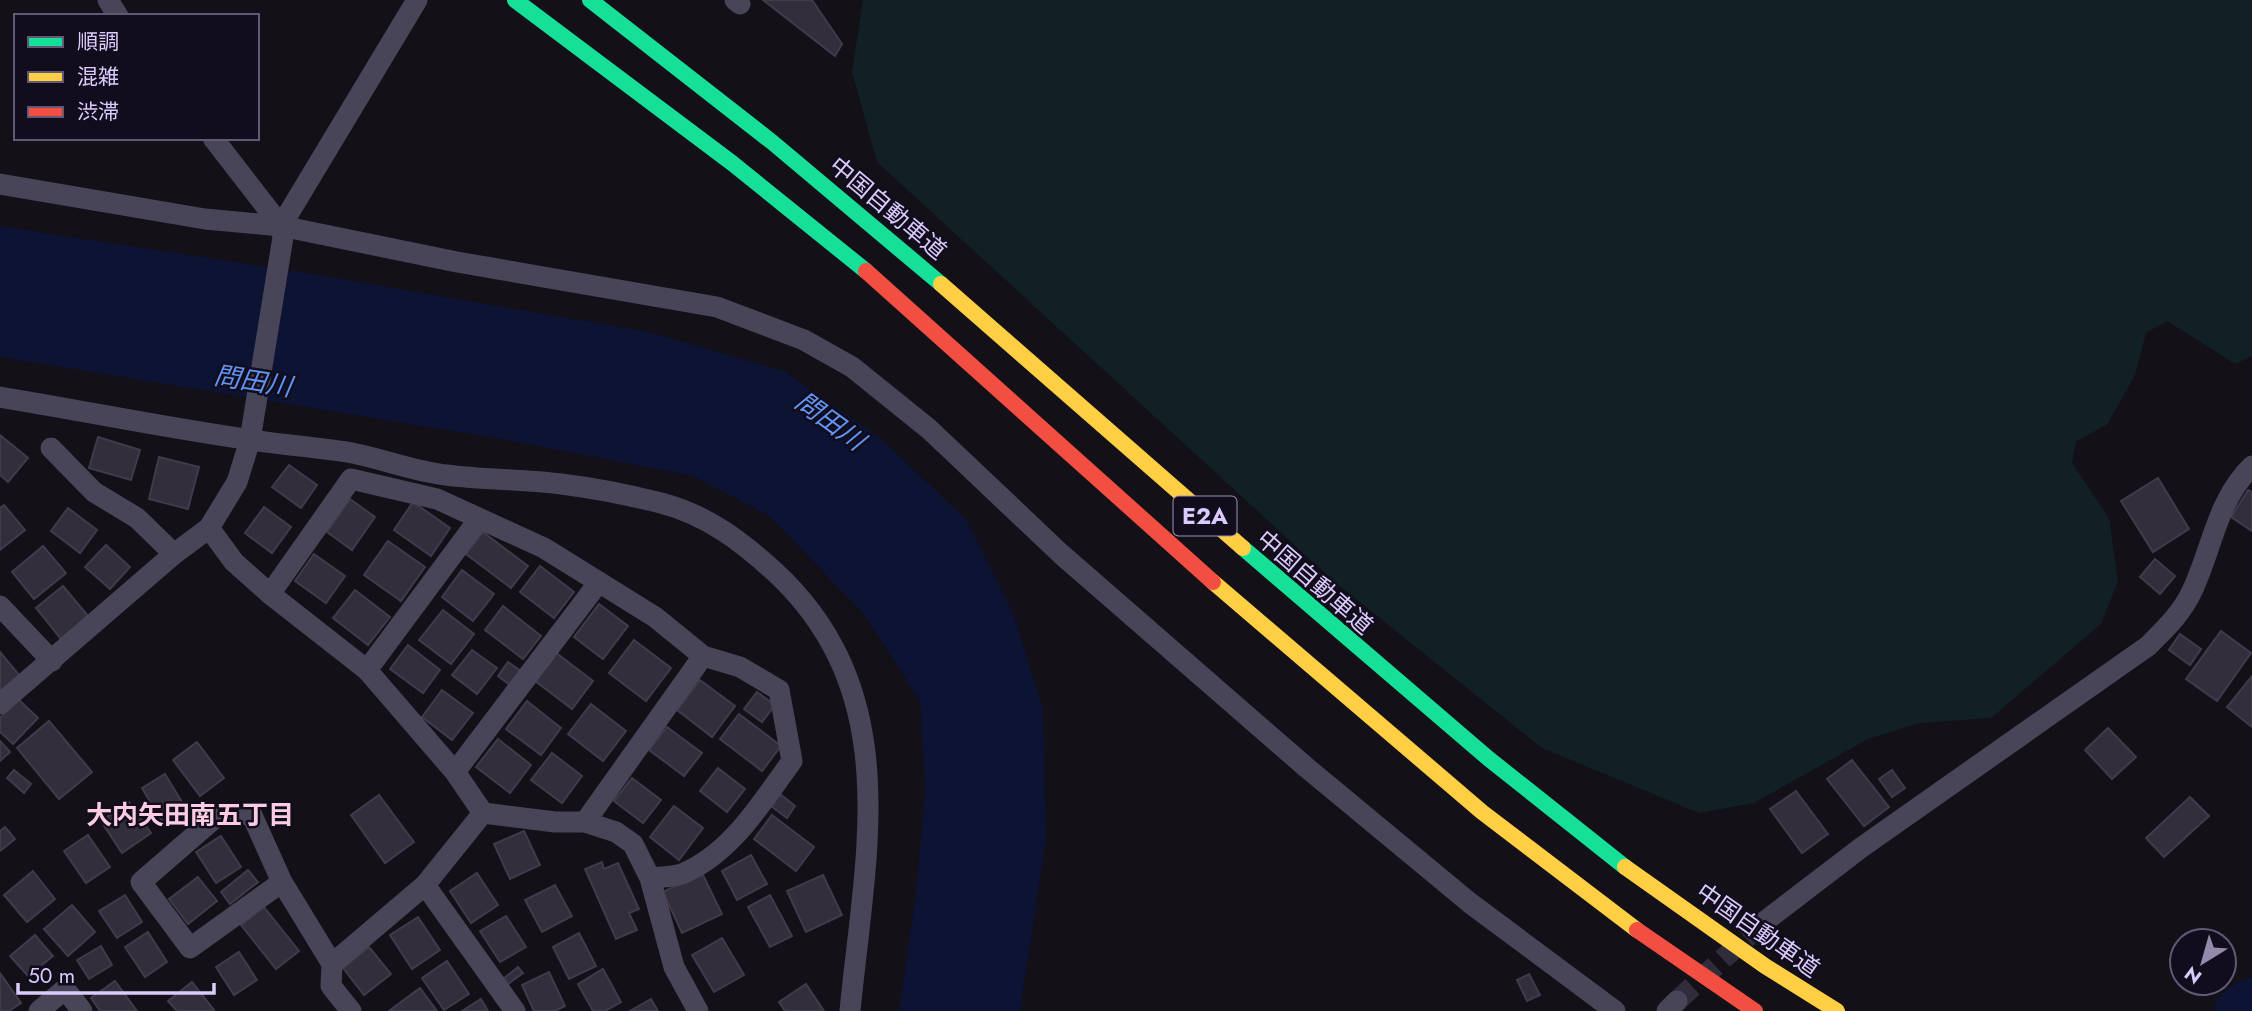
<svg xmlns="http://www.w3.org/2000/svg" width="2252" height="1011" font-family="Jost,'Noto Sans JP',sans-serif">
<rect width="100%" height="100%" fill="#131018"/>
<!-- green -->
<path fill="#102024" d="M863 0H2252V356L2235 364 2167 321 2146 333 2135 375 2107 425 2076 441 2072 463 2109 518 2118 581 2101 624 1991 718 1920 723 1868 739 1754 803 1699 813 1542 748 1336 583 877 162 852 72Z"/>
<!-- water -->
<path fill="#0c1333" d="M0 226 313 274 649 332 784 371 879 437 966 519 1014 615 1043 709 1046 840 1020 1011H899L916 894 925 790 920 701 863 613 768 515 693 476 502 439 0 357Z"/>
<g fill="none" stroke-linecap="round" stroke-linejoin="round">
<!-- river -->
<path stroke="#0c1333" stroke-width="47" d="M2238 1011 2252 1001"/>
</g>
<!-- building -->
<g fill="#332e3b" stroke="#413a4c" stroke-width="2">
<path d="M763 0H812L842 44 835 56Z"/>
<path d="M0 435 28 458 8 482 0 475Z"/>
<path d="M98 437 140 450 131 480 89 468Z"/>
<path d="M159 457 199 467 188 509 149 499Z"/>
<path d="M289 465 317 485 301 508 272 487Z"/>
<path d="M2158 478 2189 529 2153 552 2121 501Z"/>
<path d="M2248 490 2252 492V531L2231 517Z"/>
<path d="M350 499 375 517 352 550 327 532Z"/>
<path d="M413 502 450 528 431 556 394 530Z"/>
<path d="M4 505 25 530 0 550V508Z"/>
<path d="M264 507 291 527 272 553 245 533Z"/>
<path d="M68 508 97 530 80 553 51 531Z"/>
<path d="M483 532 528 566 511 588 466 554Z"/>
<path d="M388 541 425 567 401 601 364 575Z"/>
<path d="M106 545 130 567 110 589 85 567Z"/>
<path d="M43 546 66 573 34 599 12 572Z"/>
<path d="M314 554 345 576 326 603 295 581Z"/>
<path d="M2155 559 2175 576 2160 594 2140 577Z"/>
<path d="M540 566 574 592 554 618 520 592Z"/>
<path d="M462 570 494 594 473 621 442 597Z"/>
<path d="M63 586 89 617 61 639 36 608Z"/>
<path d="M355 590 390 617 368 645 333 618Z"/>
<path d="M599 604 628 626 603 659 574 637Z"/>
<path d="M503 606 541 636 523 659 485 630Z"/>
<path d="M443 610 474 634 451 664 419 640Z"/>
<path d="M2221 631 2251 653 2217 701 2186 679Z"/>
<path d="M2180 634 2201 649 2190 665 2169 650Z"/>
<path d="M634 640 671 668 646 701 609 673Z"/>
<path d="M408 645 440 670 423 693 390 669Z"/>
<path d="M472 650 497 668 477 694 452 675Z"/>
<path d="M0 652 20 676 0 692Z"/>
<path d="M555 652 593 681 572 709 534 680Z"/>
<path d="M508 662 521 671 510 685 498 676Z"/>
<path d="M2252 676V727L2227 707Z"/>
<path d="M700 680 735 706 712 737 677 710Z"/>
<path d="M442 690 473 713 452 740 422 717Z"/>
<path d="M757 692 775 705 762 722 744 709Z"/>
<path d="M18 699 38 718 13 744 0 732V718Z"/>
<path d="M527 701 561 728 541 755 506 729Z"/>
<path d="M591 704 626 731 603 761 568 734Z"/>
<path d="M739 714 781 746 762 771 720 739Z"/>
<path d="M49 721 92 772 59 799 17 748Z"/>
<path d="M667 727 702 753 684 776 649 750Z"/>
<path d="M2108 728 2136 757 2112 779 2085 750Z"/>
<path d="M498 739 531 765 510 793 476 767Z"/>
<path d="M0 741 10 752 0 761Z"/>
<path d="M197 742 224 778 200 796 173 760Z"/>
<path d="M552 753 582 776 562 803 531 780Z"/>
<path d="M1852 760 1889 807 1864 826 1827 779Z"/>
<path d="M718 768 745 789 727 812 700 791Z"/>
<path d="M14 770 31 784 24 793 7 778Z"/>
<path d="M1892 770 1905 788 1892 797 1879 779Z"/>
<path d="M165 774 188 812 165 827 142 788Z"/>
<path d="M632 778 661 800 643 823 614 801Z"/>
<path d="M1796 791 1828 834 1802 853 1770 809Z"/>
<path d="M780 794 795 806 787 818 771 806Z"/>
<path d="M379 795 414 842 385 863 351 815Z"/>
<path d="M2190 797 2209 816 2164 857 2146 838Z"/>
<path d="M129 802 151 833 122 853 101 821Z"/>
<path d="M674 806 703 828 679 860 650 837Z"/>
<path d="M772 815 814 847 796 871 754 839Z"/>
<path d="M5 827 15 839 0 851V831Z"/>
<path d="M524 831 540 865 510 879 494 844Z"/>
<path d="M88 835 110 867 86 883 64 851Z"/>
<path d="M221 836 241 867 216 883 196 852Z"/>
<path d="M751 855 767 884 737 900 722 871Z"/>
<path d="M602 862 604 869 618 863 639 909 629 913 637 930 616 939 585 869Z"/>
<path d="M248 870 258 882 230 904 221 892Z"/>
<path d="M33 871 55 899 27 922 4 895Z"/>
<path d="M477 873 498 905 471 923 450 891Z"/>
<path d="M702 873 722 914 682 933 663 892Z"/>
<path d="M823 875 842 915 806 932 787 891Z"/>
<path d="M198 877 217 901 188 924 169 899Z"/>
<path d="M555 885 572 916 542 932 525 900Z"/>
<path d="M125 895 142 922 117 938 99 911Z"/>
<path d="M770 895 792 936 770 947 748 907Z"/>
<path d="M72 905 95 932 68 956 44 929Z"/>
<path d="M264 907 299 951 276 969 241 925Z"/>
<path d="M506 916 526 947 500 962 480 931Z"/>
<path d="M418 917 440 950 412 969 390 935Z"/>
<path d="M148 932 167 962 145 977 125 947Z"/>
<path d="M579 933 596 966 569 979 553 947Z"/>
<path d="M35 935 53 956 28 976 10 956Z"/>
<path d="M722 938 744 975 714 992 692 955Z"/>
<path d="M101 946 112 965 89 979 77 960Z"/>
<path d="M369 947 391 974 364 995 343 968Z"/>
<path d="M239 952 257 980 234 995 216 967Z"/>
<path d="M447 961 469 994 444 1010 422 978Z"/>
<path d="M518 967 523 973 508 984 503 979Z"/>
<path d="M603 969 621 1002 605 1011H593L578 984Z"/>
<path d="M549 972 565 1006 555 1011H534L522 985Z"/>
<path d="M0 973 21 1003 9 1011H0Z"/>
<path d="M1529 974 1540 995 1527 1001 1517 980Z"/>
<path d="M115 981 137 1011H100L91 998Z"/>
<path d="M192 982 214 1010 212 1011H177L168 1001Z"/>
<path d="M806 984 824 1011H785L779 1002Z"/>
<path d="M420 988 437 1011H389Z"/>
<path d="M481 999 488 1011H462Z"/>
<path d="M651 999 658 1011H630Z"/>
</g>
<g fill="none" stroke-linecap="round" stroke-linejoin="round">
<!-- street-tunnel -->
<path stroke="#312c3a" stroke-width="21" stroke-dasharray="21 10" stroke-linecap="butt" d="M1677 1001 1760 925"/>
<!-- street -->
<g stroke="#494559" stroke-width="21">
<path d="M108 0 118 16"/>
<path d="M735 0 740 4"/>
<path d="M0 184 205 219 281 226 457 262 717 307 804 340 852 367 929 429 1061 554 1307 768 1470 903 1615 1011"/>
<path d="M281 226 417 0"/>
<path d="M0 397C84 411 168 428 252 440 283 445 315 447 347 452 380 458 413 471 446 475 484 480 523 479 561 484 594 488 629 495 661 503 707 515 741 541 775 572 906 694 865 854 850 1011"/>
<path d="M51 448 94 492 137 518 174 554"/>
<path d="M209 528 234 562 270 594 367 670 455 772 483 813 555 822H585L616 832 633 844 650 878 674 967 698 1011"/>
<path d="M270 594 351 479 437 499 544 548 655 617 703 656 740 667 779 690 792 761C761 803 732 853 682 874 673 877 660 877 650 878"/>
<path d="M0 606 52 661"/>
<path d="M367 670 479 519"/>
<path d="M0 704 174 554 209 528 237 482 250 440 283 237 281 226 213 138"/>
<path d="M455 772 599 582"/>
<path d="M585 822 703 656"/>
<path d="M282 882 190 948 141 882 216 817 251 813 282 882 332 964 425 885 483 813"/>
<path d="M425 885 515 1011"/>
<path d="M1760 925 1862 847 2148 646C2165 629 2182 613 2192 591 2212 549 2217 500 2252 466"/>
<path d="M332 964 331 986 351 1011"/>
<path d="M39 1011 65 989 82 1011"/>
<path d="M1667 1011 1677 1001"/>
</g>
<!-- fast -->
<g stroke="#16e098" stroke-width="16">
<path d="M515 0 732 163 866 271"/>
<path d="M590 0 772 142 941 284"/>
<path d="M1243 548 1489 759 1625 867"/>
</g>
<!-- slow -->
<g stroke="#ffcf43" stroke-width="16">
<path d="M941 284 1243 548"/>
<path d="M1213 582 1482 812 1637 930"/>
<path d="M1625 867 1765 966 1837 1011"/>
</g>
<!-- jam -->
<g stroke="#f24e42" stroke-width="16">
<path d="M866 271 1213 582"/>
<path d="M1637 930 1755 1011"/>
</g>
</g>
<g text-anchor="middle" dominant-baseline="central" stroke-width="5" stroke-linejoin="round" paint-order="stroke">
<!-- shield labels -->
<rect fill="#120d1c" stroke="#9e92b9" stroke-width="2" x="1173.5" y="496.5" width="63" height="39" rx="5"/>
<g font-size="23" font-weight="bold" fill="#dacbfc">
<text x="1205" y="516">E2A</text>
</g>
<!-- street labels -->
<g font-size="24" fill="#dacbfc" stroke="#120d1c">
<text transform="translate(888 208) rotate(40)">中国自動車道</text>
<text transform="translate(1315 582) rotate(41)">中国自動車道</text>
<text transform="translate(1758 930) rotate(35)">中国自動車道</text>
</g>
<!-- water labels -->
<g font-size="26" font-style="italic" fill="#6094f5" stroke="#120d1c">
<text transform="translate(253 381) rotate(9)">問田川</text>
<text transform="translate(830 421) rotate(36)">問田川</text>
</g>
<!-- neighbourhood labels -->
<g font-size="26" font-weight="bold" fill="#fccde2" stroke="#120d1c">
<text x="190" y="815">大内矢田南五丁目</text>
</g>
</g>
<!-- legend -->
<rect x="14" y="14" width="245" height="126" fill="#120d1c" stroke="#625976" stroke-width="2"/>
<rect x="28" y="37" width="35" height="10" fill="#16e098" stroke="#625976" stroke-width="2"/>
<text x="77" y="49" font-size="21" fill="#dacbfc">順調</text>
<rect x="28" y="72" width="35" height="10" fill="#ffcf43" stroke="#625976" stroke-width="2"/>
<text x="77" y="84" font-size="21" fill="#dacbfc">混雑</text>
<rect x="28" y="107" width="35" height="10" fill="#f24e42" stroke="#625976" stroke-width="2"/>
<text x="77" y="119" font-size="21" fill="#dacbfc">渋滞</text>
<!-- north arrow -->
<g transform="translate(2203 962) rotate(217)"><circle r="33" fill="#120d1c" stroke="#625976" stroke-width="2"/>
<path d="M0-5L12 26L0 18L-12 26Z" fill="#948aac"/>
<text y="-10" font-size="19" font-weight="bold" text-anchor="middle" fill="#dacbfc">N</text>
</g>
<!-- scale -->
<path d="M18 983v10h196v-10" fill="none" stroke="#dacbfc" stroke-width="3.5"/>
<text x="28" y="983" font-size="21" fill="#dacbfc" stroke="#120d1c" stroke-width="5" paint-order="stroke">50 m</text>
</svg>
